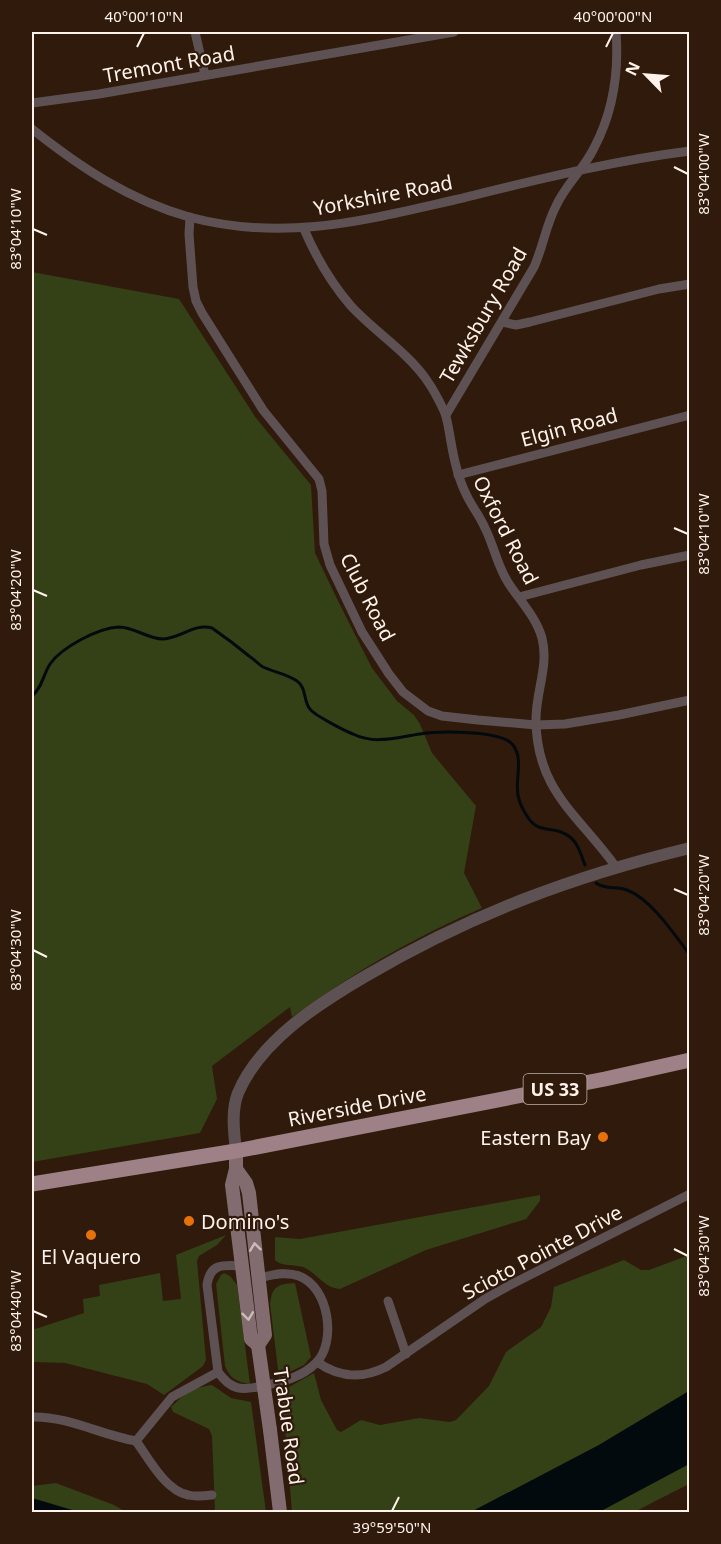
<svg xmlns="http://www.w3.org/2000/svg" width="721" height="1544" font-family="'Noto Sans',sans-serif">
<rect width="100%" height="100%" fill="#2f1a0c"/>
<!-- green -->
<g fill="#344015">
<path d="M32 272 179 299 256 418 311 485 315 553 339 603 372 668 397 701 414 715 420 724 432 753 476 806 464 873 482 908C414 937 351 974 292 1017L290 1007 212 1066 217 1099 200 1133 32 1162Z"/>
<path d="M540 1195V1201L526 1219 426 1250 340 1289C324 1288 317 1273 303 1267 293 1264 282 1267 275 1260V1237L300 1239Z"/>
<path d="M226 1235 217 1245 199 1256 197 1261 206 1360 203 1366 164 1395 147 1384 65 1363 32 1362V1330L84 1313 83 1299 100 1296 99 1285 160 1273 163 1301 181 1299 176 1255Z"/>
<path d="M689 1255V1391L599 1445 471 1512H292L282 1391 314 1373 321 1400 337 1430 341 1432 361 1420 380 1425 419 1418 450 1422 456 1420 489 1386 506 1352 541 1327 551 1307 554 1287 624 1260 641 1270H649Z"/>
<path d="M224 1273 230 1276 237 1285 250 1384C236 1382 230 1378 225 1366L216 1284 221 1275Z"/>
<path d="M295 1283 311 1357 304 1365 279 1377 270 1304C272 1286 278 1284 295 1283Z"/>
<path d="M212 1385 231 1398 251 1402 266 1512H215L212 1436 209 1429 173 1412 171 1407C186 1393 191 1388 212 1385Z"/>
<path d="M689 1464V1484L634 1512H599Z"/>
<path d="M56 1483 114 1505 126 1512H32V1486Z"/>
</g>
<!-- water -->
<g fill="#020a0e">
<path d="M689 1391V1464L599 1512H471L599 1445Z"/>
<path d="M32 1498 79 1512H32Z"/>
</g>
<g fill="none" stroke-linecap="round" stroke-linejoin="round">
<!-- stream -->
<g stroke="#020a0e" stroke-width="3">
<path d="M32 696C42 688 43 675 50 664 62 647 98 628 119 627 134 627 148 639 163 639 181 638 194 623 212 628 225 637 237 646 249 656 254 659 258 664 263 667 274 672 287 674 297 681 307 688 303 701 310 709 314 715 345 731 353 734 375 745 398 737 420 734 439 731 502 730 513 745 525 761 513 782 519 799 520 805 524 811 527 816 539 836 554 824 570 837 578 843 581 855 585 865"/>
<path d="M596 883C606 890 616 886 627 890 651 899 674 934 690 955"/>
</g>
<!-- minor -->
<g stroke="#5e5153" stroke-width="9">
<path d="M195 32 205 75"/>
<path d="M32 103 99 94 454 32"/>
<path d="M32 129C80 167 129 200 189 217 283 242 362 221 454 200 532 181 610 161 690 151"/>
<path d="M190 217 189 234 193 287 196 301 202 313 263 410 319 479 322 491 324 544 330 565 362 632 389 674 403 692 428 711 442 716 478 720 536 725 565 724 619 715 690 700"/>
<path d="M304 229C316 257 331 283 351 306 374 331 406 351 426 379 433 389 439 400 444 411 448 420 449 432 451 442 454 460 458 478 466 494 471 505 479 515 484 526 494 545 497 566 509 584 521 602 536 617 542 638 549 666 536 691 536 719 536 791 579 815 616 867"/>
<path d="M502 322 516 325 530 322 659 289 690 284"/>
<path d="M446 415 534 267C543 247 546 225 556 206 566 184 584 169 594 148 613 112 619 72 616 32"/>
<path d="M458 475 690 415"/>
<path d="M519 597 641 565 690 555"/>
<path d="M242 1266C223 1265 210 1263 207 1285L218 1372C231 1390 241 1391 262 1386 281 1382 301 1378 316 1363 337 1342 329 1287 299 1276 286 1271 272 1275 259 1278"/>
<path d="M388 1301 406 1354"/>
<path d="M317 1362C340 1378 362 1379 386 1367L485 1299 512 1284 690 1194"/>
<path d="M32 1417C68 1416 101 1435 136 1441L172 1397 218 1372"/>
<path d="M136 1441C149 1459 165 1490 188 1495 196 1497 204 1496 212 1495"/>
</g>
<!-- tertiary -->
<path stroke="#5e5153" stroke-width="12" d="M236 1151C234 1132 231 1111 238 1093 260 1041 318 1004 364 977 470 915 570 877 690 848"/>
<!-- secondary -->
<g stroke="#826c70" stroke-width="14">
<path d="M236 1151V1169L232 1185 251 1339 258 1345 265 1335 249 1193 246 1183 236 1169"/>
<path d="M270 1430 280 1512"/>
</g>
<!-- primary -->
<path stroke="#9d8186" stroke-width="15" d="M32 1184 236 1151 605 1079 690 1060"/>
<!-- secondary-bridge -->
<path stroke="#826c70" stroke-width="14" d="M258 1345 270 1430"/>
</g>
<!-- one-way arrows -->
<defs><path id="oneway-chevron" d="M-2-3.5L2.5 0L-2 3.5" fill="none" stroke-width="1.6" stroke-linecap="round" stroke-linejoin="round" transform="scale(1.5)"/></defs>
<g stroke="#ccbcb9">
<use href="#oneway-chevron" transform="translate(255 1247) rotate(-97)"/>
<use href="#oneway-chevron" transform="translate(248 1316) rotate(83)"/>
</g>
<!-- ticks -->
<path fill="none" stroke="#fef2ea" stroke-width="2" d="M137 47 144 33M606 47 613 33M674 167 688 174M33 229 47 235M674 528 688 534M33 590 47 596M674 889 688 895M33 950 47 957M674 1249 688 1256M33 1311 47 1317M392 1511 399 1497"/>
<!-- markers -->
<g fill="#e8710a" stroke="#2f1a0c" stroke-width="2">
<circle cx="603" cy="1137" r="6"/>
<circle cx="189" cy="1221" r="6"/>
<circle cx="91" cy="1235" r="6"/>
</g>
<g text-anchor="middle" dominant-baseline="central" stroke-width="4.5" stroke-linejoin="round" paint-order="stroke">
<!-- shield labels -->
<rect fill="#2f1a0c" stroke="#c0b1a7" stroke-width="1.5" x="523.5" y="1074" width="63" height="30" rx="4.5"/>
<g font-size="18" font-weight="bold" fill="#fef2ea">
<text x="555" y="1089">US 33</text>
</g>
<!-- street labels -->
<g font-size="20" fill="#fef2ea" stroke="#2f1a0c">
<text transform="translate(169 64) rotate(-10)">Tremont Road</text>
<text transform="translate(383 195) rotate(-11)">Yorkshire Road</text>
<text transform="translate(483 315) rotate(-60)">Tewksbury Road</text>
<text transform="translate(569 427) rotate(-15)">Elgin Road</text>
<text transform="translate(506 530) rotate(63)">Oxford Road</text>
<text transform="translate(368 597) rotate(63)">Club Road</text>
<text transform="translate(357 1106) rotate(-11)">Riverside Drive</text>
<text transform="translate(542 1252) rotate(-28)">Scioto Pointe Drive</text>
<text transform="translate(289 1426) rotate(82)">Trabue Road</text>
</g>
<!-- poi labels -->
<g font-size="20" fill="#fef2ea" stroke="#2f1a0c" text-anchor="end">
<text x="591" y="1137">Eastern Bay</text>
<text x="201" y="1221" text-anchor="start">Domino's</text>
<text x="91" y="1256" text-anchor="middle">El Vaquero</text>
</g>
</g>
<!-- border -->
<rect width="721" height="1544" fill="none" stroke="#2f1a0c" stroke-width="66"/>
<!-- north arrow -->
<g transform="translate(646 75) rotate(295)" stroke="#2f1a0c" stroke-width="4.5" paint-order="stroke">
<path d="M0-4.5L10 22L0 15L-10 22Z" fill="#fef2ea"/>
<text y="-9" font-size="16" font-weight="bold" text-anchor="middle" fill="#fef2ea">N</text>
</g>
<rect x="33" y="33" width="655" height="1478" fill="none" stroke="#fef2ea" stroke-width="2"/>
<g font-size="15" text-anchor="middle" fill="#fef2ea">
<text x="144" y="22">40°00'10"N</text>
<text x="613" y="22">40°00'00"N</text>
<text transform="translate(704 174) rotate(-90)" y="5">83°04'00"W</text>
<text transform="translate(16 229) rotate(-90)" y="5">83°04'10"W</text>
<text transform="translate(704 534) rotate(-90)" y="5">83°04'10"W</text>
<text transform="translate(16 590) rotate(-90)" y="5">83°04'20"W</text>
<text transform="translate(704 895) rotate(-90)" y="5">83°04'20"W</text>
<text transform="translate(16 950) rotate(-90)" y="5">83°04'30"W</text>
<text transform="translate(704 1256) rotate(-90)" y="5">83°04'30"W</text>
<text transform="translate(16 1311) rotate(-90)" y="5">83°04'40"W</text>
<text x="392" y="1533">39°59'50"N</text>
</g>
</svg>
